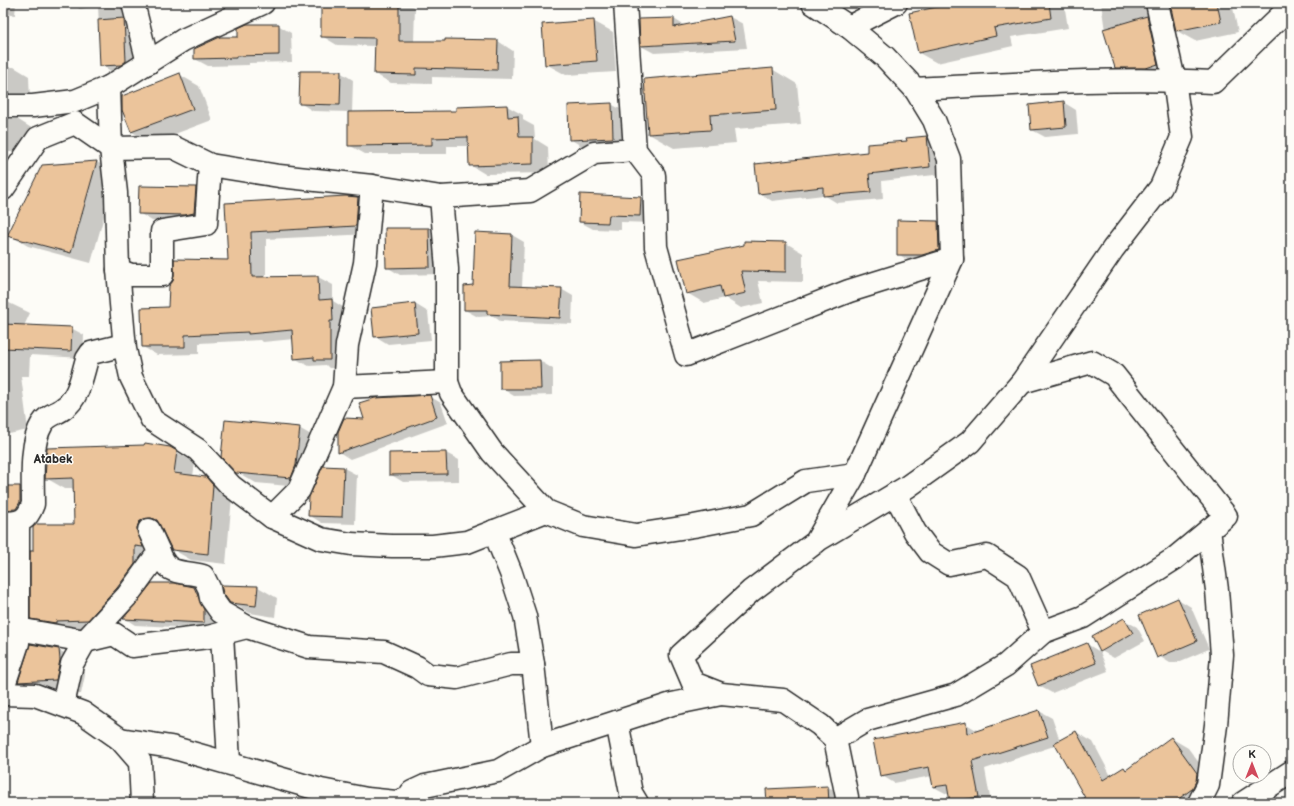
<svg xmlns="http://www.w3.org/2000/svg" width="1294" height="806" font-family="'Balsamiq Sans',sans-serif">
<rect width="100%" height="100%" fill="#fdfcf7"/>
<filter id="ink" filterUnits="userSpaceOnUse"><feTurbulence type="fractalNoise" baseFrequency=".025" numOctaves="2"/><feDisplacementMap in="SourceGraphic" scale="8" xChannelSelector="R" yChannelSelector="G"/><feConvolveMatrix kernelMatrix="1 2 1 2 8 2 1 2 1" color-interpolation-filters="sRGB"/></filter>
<g filter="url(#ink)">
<!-- shadow -->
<g fill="#0003">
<path d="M3 3H16L15 15 3 14Z"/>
<path d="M70 3H129L139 69 114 73 101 65 98 6 80 9Z"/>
<path d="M357 3H407L415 7 414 42 498 41 513 51 512 79 432 77V84L391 83 375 74 376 46 337 45 322 36Z"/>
<path d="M957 3H1064L1068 28 1011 37 1013 46 937 63 919 53Z"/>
<path d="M1101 3H1168L1175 74 1134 78 1116 67 1105 31Z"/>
<path d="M1170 3H1232L1238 32 1195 41 1177 31Z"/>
<path d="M730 17 743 24 747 48 654 53 641 46 674 19 685 26Z"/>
<path d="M593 21 613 32 616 72 566 75 546 64Z"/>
<path d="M278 25 291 33 292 62 249 63V65L208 66 195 59 239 38Z"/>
<path d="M3 67H14L29 76 30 102 6 116 7 119H17L33 129V152H3Z"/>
<path d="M772 69 797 84 801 124 734 129 736 143 674 148 649 134Z"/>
<path d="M340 72 353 80 352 113 458 112 457 108 507 106 523 115V120L534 126 535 139 548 147 549 173 485 174 470 165 469 146H447V154H365L349 145V112L313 111 300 103Z"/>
<path d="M180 75 199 86 212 120 151 143 132 132Z"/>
<path d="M1063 102 1076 110 1078 134 1045 137 1032 130Z"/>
<path d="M611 104 624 111 626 145 583 147 570 139Z"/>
<path d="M927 137 940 145 943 174 882 181 883 199 837 203 824 195 772 201 759 193 868 153Z"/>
<path d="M97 162 116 173 91 263 28 246 9 235Z"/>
<path d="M196 188 209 196 199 222 152 221 139 213Z"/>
<path d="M3 189 6 198 8 209H3Z"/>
<path d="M357 198 372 206 370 234 266 239V278L318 277 333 285V301L346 309 345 368H329L326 365 309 366 294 358V339L263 342 261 340 199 343V354L157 355 143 347 169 308 229 261 226 204Z"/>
<path d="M640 198 653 205V223L621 222V230L593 229 580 222Z"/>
<path d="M898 221 938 222 951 229 952 257 911 262 898 254Z"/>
<path d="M429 228 442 236V274L400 275 387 267Z"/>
<path d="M512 235 524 242 522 287 561 289 573 296 572 324 500 321 493 316 478 317 465 310 474 286Z"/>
<path d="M745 242 786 243 803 253V282L758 281 763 303 741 308 725 298 704 303 687 293 745 246Z"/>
<path d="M3 300 30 313 24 326 71 328 84 335 83 358 30 355 29 376H21L28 430 9 434 3 431Z"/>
<path d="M415 304 428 312 431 340 388 344 375 336Z"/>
<path d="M540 361 553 369V395L514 396 501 388V362Z"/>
<path d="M429 396 441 403 448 423 350 459 339 452 366 420Z"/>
<path d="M299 428 318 439 310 488 256 483 237 472Z"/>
<path d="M170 448 195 463 193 476 205 478 224 489 232 497 226 564 191 560 172 549 162 529 157 533 106 630 50 629 32 618 75 525 74 489H65L46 478Z"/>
<path d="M446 453 459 460V481L403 482 390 474Z"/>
<path d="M344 468 357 475 355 524 322 523 309 515Z"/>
<path d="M3 487H20L33 494V509L3 518Z"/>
<path d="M3 552 18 560V595H3Z"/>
<path d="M222 586 258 587 277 598 275 617 250 613 230 602Z"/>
<path d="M194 588 206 595 215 617V629L135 625 124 618Z"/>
<path d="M1178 599 1191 607 1209 649 1176 663H1170L1157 655Z"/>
<path d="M1124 620 1137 627 1145 641 1114 658 1101 651Z"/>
<path d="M1087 644 1100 652 1108 671 1052 693 1039 686 1032 666Z"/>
<path d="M59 650 84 665 85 675 81 694 44 696 19 682Z"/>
<path d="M1039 711 1052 718 1060 741 1076 732 1093 742 1111 776 1124 768 1128 770 1171 738 1188 748 1214 783 1203 803H1071L1085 796 1057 745 985 769 991 803H954L951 801 950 794H947L934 787 932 776 894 783 881 775 965 723 978 731Z"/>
<path d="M828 787 841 794V803H789Z"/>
</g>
<!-- building -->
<g fill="#ebc49b" stroke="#2b2b2b">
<path d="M321 3H399V41H445V39L498 40 497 70 416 68V75L374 74 375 38 321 37Z"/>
<path d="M955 3H1049L1051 18 994 28 996 36 918 53 909 13Z"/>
<path d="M1170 3H1217L1221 22 1176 31Z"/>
<path d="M730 16 735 41 640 46 639 19 674 18V27Z"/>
<path d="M1147 16 1158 64 1146 68H1115L1103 29Z"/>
<path d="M124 18 126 61 121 65 100 66 98 20Z"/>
<path d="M594 20 597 61 545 65 542 24Z"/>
<path d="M247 24H279V55L236 56V58L194 59V49L220 37H238V28Z"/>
<path d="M773 68 776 110 710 115 711 130 648 134 644 79Z"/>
<path d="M300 71H341L340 105 299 104Z"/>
<path d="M180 73 193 109 131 132 122 110V96Z"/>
<path d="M1064 101 1066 127 1031 130 1029 105Z"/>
<path d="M612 103 613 138 569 140 568 105Z"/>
<path d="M507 105 508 117 518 116 519 137H533V164L469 166 468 137 432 138V145L348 146V112L456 111V107Z"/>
<path d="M927 136 930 167 869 174 871 192 823 196V187L758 194 755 164 867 152V144L907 141 906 138Z"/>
<path d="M97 161 71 253 7 236 42 165Z"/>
<path d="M139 186 196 187 194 213 185 215 138 214Z"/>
<path d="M580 194 641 197 640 216 609 215 608 223 579 222Z"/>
<path d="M346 196 358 197 356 226 251 232 252 277 318 276 319 300 332 299 333 321H330V360H314V357L294 359 292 330 248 334V332L185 335V347H142L141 308 168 307 169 286 173 281 174 275V259L228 260 225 203Z"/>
<path d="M897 220 938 221 939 250 922 255H897Z"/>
<path d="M385 228H429L430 267 386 268Z"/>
<path d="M475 232 512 234 510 286 562 288 560 318 487 314V310H464V286L473 285Z"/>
<path d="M744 241 786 242V272L741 271 746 293 723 298 720 286 686 294 678 259 744 245Z"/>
<path d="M415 303 418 333 374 337 371 308Z"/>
<path d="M3 324 72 327 71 351 3 348Z"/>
<path d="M540 360 541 389H500V361Z"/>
<path d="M430 395 437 417 338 453V432L344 418 364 419 359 403 375 398Z"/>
<path d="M225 420 300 427 296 465 291 478 236 473 221 457Z"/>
<path d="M145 443 170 447 177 451 174 473 206 477 213 485 208 554 172 550 157 520 151 518 144 519 139 522 137 528 143 547 135 546V564L117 588 88 620 56 621V623L30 619V551H33V527L37 524H74L73 478 45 479 47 448 144 445Z"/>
<path d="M446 452 447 474 389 475V453Z"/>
<path d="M323 466 344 467 342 517 308 516 309 497Z"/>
<path d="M3 486H20V502L16 509 3 510Z"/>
<rect x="3" y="551" width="3" height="37"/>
<path d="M152 583H174L194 587 204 610V623L123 619Z"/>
<path d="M221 585 258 586 256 606 230 603 223 593Z"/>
<path d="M1178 598 1197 641 1157 658 1139 615Z"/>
<path d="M1124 618 1133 633 1100 652 1092 636Z"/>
<path d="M1087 643 1096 663 1038 686 1030 666Z"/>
<path d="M30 644 59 649 60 660 56 680 18 682Z"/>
<path d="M1039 710 1048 737 972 761 979 797 950 802 947 785 933 787 929 767 880 776 873 740 966 722 967 734Z"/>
<path d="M1076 731 1103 780 1124 767 1126 770 1171 737 1197 773 1196 781 1192 789 1173 803H1088L1054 743Z"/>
<path d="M828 786 829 803H767L766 789Z"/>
</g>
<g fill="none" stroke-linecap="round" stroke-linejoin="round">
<defs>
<g id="minor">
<path d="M133 3 148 63"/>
<path d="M625 3 635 150 654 175 656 247 686 355 849 291 952 259"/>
<path d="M813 3 849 27 885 57 915 89 934 120 949 159 952 259 855 474 816 542 751 591 681 655 693 683 721 694 783 700 820 725 835 739 847 797 846 803"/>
<path d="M849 27 896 3"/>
<path d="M109 87 111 148 116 193 118 270 125 349 131 377 152 420 198 450 231 486 272 517 321 539 351 544 392 546H433L467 542 546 511"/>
<path d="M915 89C1014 84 1113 77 1213 82L1291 6"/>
<path d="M3 106H33L75 101 109 87 183 40 263 3"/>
<path d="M3 189 38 138 75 123 111 148 173 147 210 165 279 176 372 186 441 197 530 191 594 153 635 150"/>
<path d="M441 197 447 269V382L451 393 492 452 546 511 583 526 636 535 694 526 751 515 806 481 855 474"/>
<path d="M118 270 131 275H162V231L206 224 210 165"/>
<path d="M344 387 447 382"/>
<path d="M895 494 915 532 930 552 949 564 987 556 1018 576 1043 632"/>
<path d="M272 517 299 490 344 387 347 345 365 263 372 186"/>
<path d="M3 523C20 523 27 521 33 504 33 481 30 443 42 424 47 415 57 414 64 408 79 398 82 375 87 359L91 353 124 345"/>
<path d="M494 531 511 573 525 616 533 664"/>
<path d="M818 540 907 487 970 442 1022 382 1113 249 1161 187 1182 137 1174 80 1157 3"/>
<path d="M159 552C168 577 181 570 203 576L209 588 211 598 221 612 247 627 309 647 384 652 417 667 428 675 457 678 511 664H533L542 746"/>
<path d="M3 613 18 629 85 641 114 634 132 646 208 637 247 627"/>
<path d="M222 634 229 762"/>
<path d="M3 688 18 643V523"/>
<path d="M3 694 35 695 83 713 120 739 171 747 321 790 367 799 396 802 407 799 412 792 425 786 498 771 542 746 672 704 721 694"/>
<path d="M63 705 72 664 85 641 127 596 159 552 149 530"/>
<path d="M617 722 631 793 637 803"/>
<path d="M120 739 140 762 142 803"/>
<path d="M835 739 867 720 956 695 1006 665 1043 632 1083 617 1174 559 1226 516 1114 375 1092 362 1022 382"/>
<path d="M1199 803 1208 785 1216 725 1222 655 1217 590 1209 530"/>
</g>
<path id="tertiary" d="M1243 803 1291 772"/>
</defs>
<!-- minor casing -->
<use href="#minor" stroke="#2b2b2b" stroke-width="25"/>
<!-- tertiary casing -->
<use href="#tertiary" stroke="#2b2b2b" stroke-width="25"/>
<!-- minor -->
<use href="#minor" stroke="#fdfcf7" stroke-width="22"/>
<!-- tertiary -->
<use href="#tertiary" stroke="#fdfcf7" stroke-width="22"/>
</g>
</g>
<g text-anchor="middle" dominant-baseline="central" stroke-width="3" stroke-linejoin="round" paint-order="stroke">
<!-- quarter labels -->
<g font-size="12" font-weight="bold" fill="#2b2b2b" stroke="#fdfcf7">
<text x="53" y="459">Atabek</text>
</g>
</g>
<!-- margin -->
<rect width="1294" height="806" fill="none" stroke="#fdfcf7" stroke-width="16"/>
<rect x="8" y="8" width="1278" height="790" fill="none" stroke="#2b2b2b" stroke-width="1.5" filter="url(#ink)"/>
<!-- north arrow -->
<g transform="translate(1252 764)"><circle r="19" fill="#fdfcf7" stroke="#a9a8a5"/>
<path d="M0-3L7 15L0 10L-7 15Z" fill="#d1495b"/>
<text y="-6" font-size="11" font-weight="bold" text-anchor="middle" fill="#2b2b2b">K</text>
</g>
</svg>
